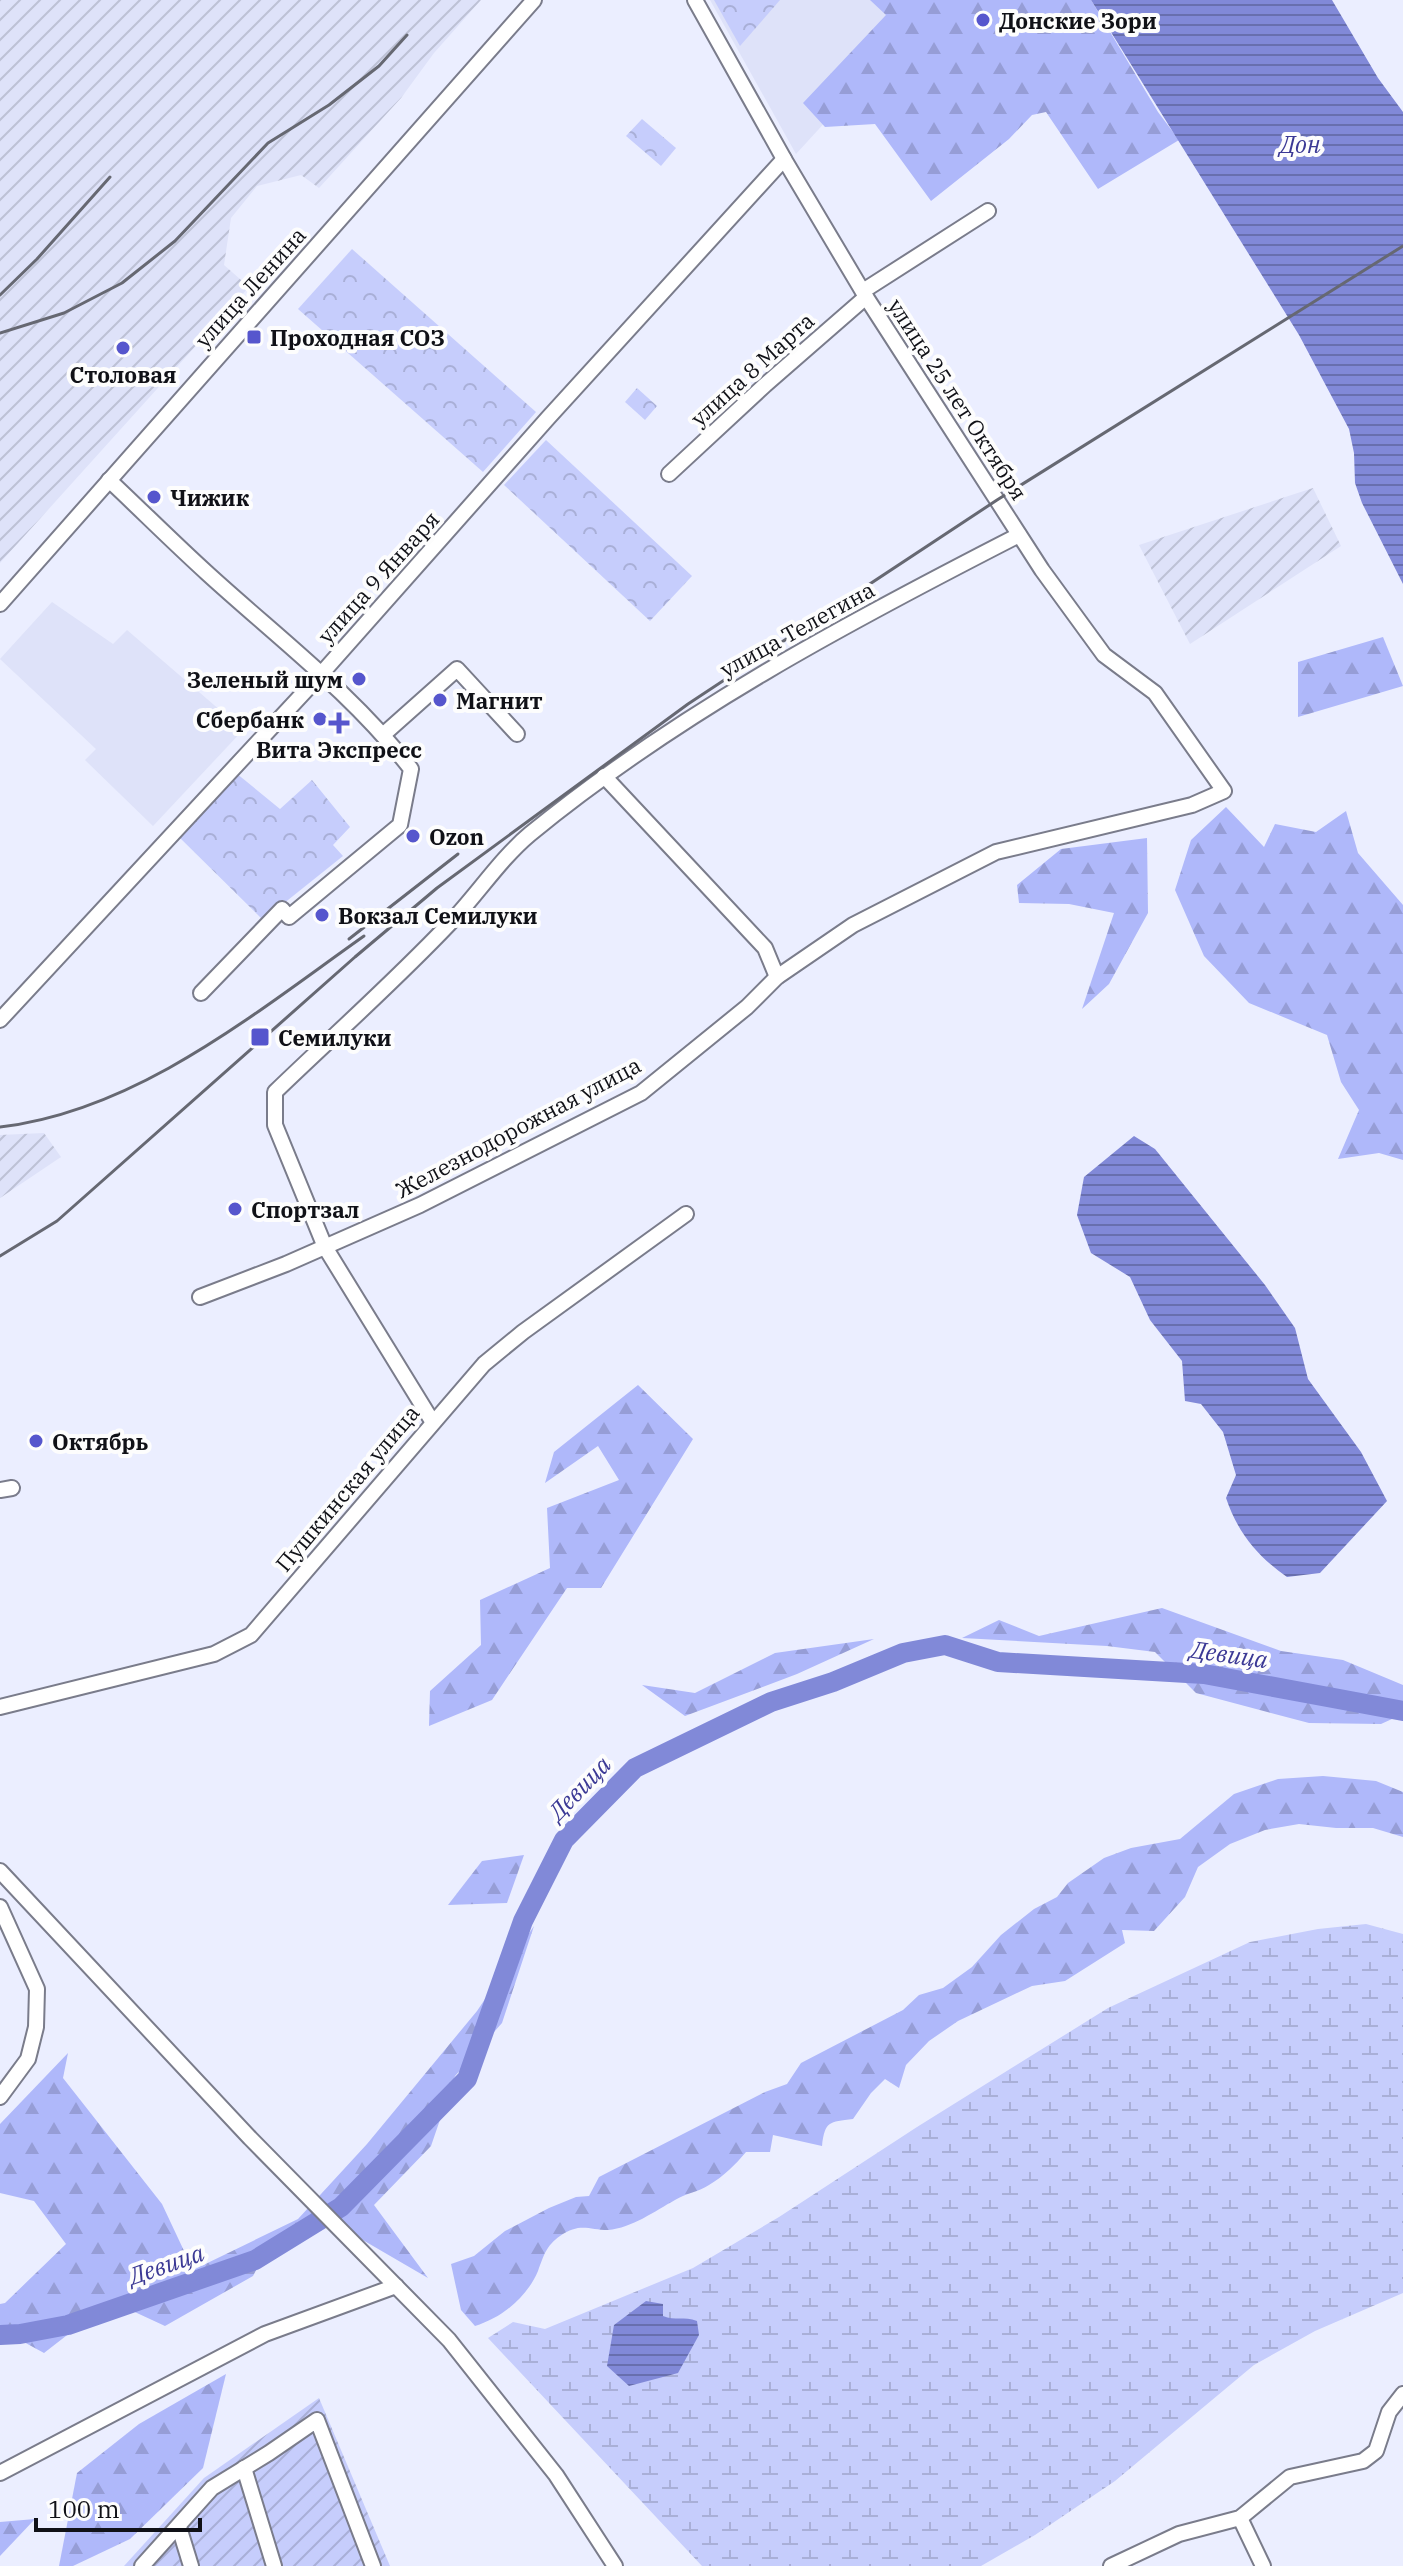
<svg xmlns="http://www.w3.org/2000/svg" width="1403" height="2566" font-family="'IBM Plex Serif',serif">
<defs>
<pattern id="industrial-furrows" width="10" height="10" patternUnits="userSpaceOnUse" patternTransform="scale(2)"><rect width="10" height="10" fill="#dee2f9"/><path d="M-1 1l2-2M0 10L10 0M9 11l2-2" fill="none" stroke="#bdc1d5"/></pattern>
<pattern id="forest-firs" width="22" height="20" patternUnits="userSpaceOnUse" patternTransform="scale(2)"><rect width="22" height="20" fill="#afb8fa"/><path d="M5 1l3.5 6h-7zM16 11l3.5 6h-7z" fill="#969dd6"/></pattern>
<pattern id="wetland-marsh" width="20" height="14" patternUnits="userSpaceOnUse" patternTransform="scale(2)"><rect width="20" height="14" fill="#c6cdfc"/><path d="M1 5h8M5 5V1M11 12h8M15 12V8" fill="none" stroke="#a9afd7"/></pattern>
<pattern id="park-crowns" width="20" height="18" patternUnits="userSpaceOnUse" patternTransform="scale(2)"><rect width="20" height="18" fill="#c6cdfc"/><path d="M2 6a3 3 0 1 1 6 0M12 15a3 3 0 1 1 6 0" fill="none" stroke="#a9afd7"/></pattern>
<pattern id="garden-furrows" width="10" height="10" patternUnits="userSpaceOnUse" patternTransform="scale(2)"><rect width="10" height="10" fill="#c6cdfc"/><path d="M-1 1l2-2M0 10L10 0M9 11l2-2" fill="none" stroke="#a9afd7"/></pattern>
<pattern id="water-rules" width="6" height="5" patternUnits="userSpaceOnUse" patternTransform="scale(2)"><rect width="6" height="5" fill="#8189d8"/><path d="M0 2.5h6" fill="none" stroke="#686fae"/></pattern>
</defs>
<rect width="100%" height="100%" fill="#ebeeff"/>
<!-- built -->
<g fill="#dee2f9">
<path d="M710 0H937L796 154Z"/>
<path d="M52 602 113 644 127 630 243 730 153 826 85 760 96 749 0 659Z"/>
</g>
<!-- industrial -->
<g fill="url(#industrial-furrows)">
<path d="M0 0H481L434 53 401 98 319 188 301 175 257 186 231 218 224 265 249 287 0 563Z"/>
<path d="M1313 488 1341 546 1190 644 1139 545Z"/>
<path d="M44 1133 61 1157 0 1198V1135Z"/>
</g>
<!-- forest -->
<g fill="url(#forest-firs)">
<path d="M870 0H1091L1158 112 1179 140 1098 189 1046 112 1032 115 1009 139 931 201 875 124 825 127 803 103 886 15Z"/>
<path d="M1383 637 1403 686 1298 717V662Z"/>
<path d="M1226 807 1264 847 1275 824 1316 832 1346 811 1358 853 1403 905V1160L1379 1153 1338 1159 1359 1110 1341 1082 1327 1035 1249 1003 1204 956 1175 890 1191 840Z"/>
<path d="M1147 838 1148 913 1109 984 1082 1009 1114 913 1069 904 1019 903 1017 885 1061 849Z"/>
<path d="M638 1385 693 1439 601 1588H567L492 1700 429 1726 430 1691 481 1645 480 1600 550 1568 547 1508 619 1480 598 1446 545 1483 554 1452Z"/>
<path d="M1162 1608 1281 1651 1343 1660 1403 1685V1714L1381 1724 1309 1723 1196 1693 1155 1652 1107 1646 962 1638 999 1620 1039 1636Z"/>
<path d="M874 1639 797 1674 685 1716 642 1685 695 1693 775 1653Z"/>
<path d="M1323 1776 1376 1781 1403 1792V1837L1373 1828H1336L1299 1824 1265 1830 1230 1844 1198 1867 1185 1897 1154 1931 1122 1930 1125 1943 1065 1981 1032 1986 958 2021 929 2041 906 2065 899 2088 885 2079 871 2093 853 2119C829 2122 825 2121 822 2146L773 2135 770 2152H746C735 2165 724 2176 709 2185 699 2192 686 2193 675 2200 655 2211 632 2228 608 2230 589 2230 580 2222 560 2236 546 2246 544 2255 538 2271 527 2297 502 2318 475 2326L461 2310 451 2264 474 2256 505 2231 549 2208 576 2197 589 2196 599 2177 765 2092 787 2084 801 2063 903 2010 919 1995 943 1988 972 1967 1001 1935 1034 1909 1057 1897 1068 1883 1104 1858 1131 1848 1180 1839 1234 1794 1278 1779Z"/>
<path d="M524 1855 507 1903 448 1905 482 1861Z"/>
<path d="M534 1926 502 2023 455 2076 431 2146 374 2205 428 2278 337 2225 272 2240 253 2276 165 2326 111 2301 44 2353 0 2329V2304L5 2303 66 2244 34 2201 0 2193V2124L68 2053 63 2078 162 2204 193 2270 298 2219 367 2144 477 2011Z"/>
<path d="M226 2374 203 2468 130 2539 73 2566H59L77 2473 139 2424Z"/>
<path d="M35 2519 0 2556V2522Z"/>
</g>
<!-- wetland -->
<path fill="url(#wetland-marsh)" d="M1366 1924 1403 1934V2293L1315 2331 1254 2365 1115 2481 1035 2535 981 2566H702L488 2338 513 2322 545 2329 693 2268 779 2217 917 2127 1108 2008 1250 1942 1318 1929Z"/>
<!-- park -->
<g fill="url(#park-crowns)">
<path d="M714 0H780L740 46Z"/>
<path d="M642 119 676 148 661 166 626 136Z"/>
<path d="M352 249 536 412 483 472 298 309Z"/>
<path d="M637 388 657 406 645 420 625 402Z"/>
<path d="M546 440 692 576 650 621 504 485Z"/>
<path d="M236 773 280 809 312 780 350 827 333 845 343 856 263 920 178 836Z"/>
</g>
<!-- garden -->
<path fill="url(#garden-furrows)" d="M319 2398 390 2566H124L204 2478Z"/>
<!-- water -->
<g fill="url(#water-rules)">
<path d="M1091 0H1332L1378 78 1403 112V584L1362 503 1355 483 1354 453 1349 429 1299 335Z"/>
<path d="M1134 1136 1155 1149 1265 1285 1295 1328 1308 1379 1361 1452 1387 1501 1320 1573 1287 1577C1257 1556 1238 1533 1226 1498L1236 1475 1223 1432 1201 1404 1185 1401 1182 1361 1150 1320 1130 1277 1091 1253 1077 1215 1084 1177Z"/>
<path d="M646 2301 663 2304V2316C675 2321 684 2316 697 2321L699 2335 678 2373 629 2386 607 2366 614 2325Z"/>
</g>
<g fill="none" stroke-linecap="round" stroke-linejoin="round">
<!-- river -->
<path stroke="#8189d8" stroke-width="20" d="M0 2335 20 2334 68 2325 255 2260 341 2207 467 2079 523 1921 564 1840 635 1768 771 1702 833 1682 903 1653 945 1645 998 1662 1204 1674 1403 1711"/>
<defs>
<g id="minor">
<path d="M863 291 988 211"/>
<path d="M669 474 765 385 866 297"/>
<path d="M109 480C142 511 174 543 207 573 277 637 353 694 411 769L400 825 289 917 282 909 201 993"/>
<path d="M0 604 534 0"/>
<path d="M384 734 457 669 517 734"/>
<path d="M604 776 765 948 777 977"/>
<path d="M0 1020 322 673 548 418 784 159"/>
<path d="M200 1297 286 1264 420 1205 641 1093 747 1007 777 977 853 925 996 852 1192 805 1224 791 1155 693 1104 655 1042 570 866 297 784 159 695 0"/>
<path d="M432 1421 325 1247 275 1125V1092C333 1036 394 982 449 924 477 895 500 859 530 834 679 712 849 622 1019 535"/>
<path d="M0 1490 12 1488"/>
<path d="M0 1707 214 1654 251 1635 484 1364 523 1332 686 1214"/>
<path d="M0 1871 250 2138 449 2340 556 2475 615 2566"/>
<path d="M0 1907 37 1989 36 2027 28 2059 0 2097"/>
<path d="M244 2468 274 2566"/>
<path d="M0 2473 265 2334 396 2286"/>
<path d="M1240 2518 1263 2566"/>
<path d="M179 2527 191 2566"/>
<path d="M142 2566 212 2488 269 2453 317 2420 373 2566"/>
<path d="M1111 2566 1179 2534 1240 2518 1290 2477 1363 2461 1376 2451 1389 2412 1403 2394"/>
</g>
</defs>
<!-- minor casing -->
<use href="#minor" stroke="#7a7c8b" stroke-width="18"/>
<!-- minor -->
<use href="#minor" stroke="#fff" stroke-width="14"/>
<!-- rail -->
<g stroke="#666872" stroke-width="3">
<path d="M0 295 37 259 110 177"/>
<path d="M0 333 64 313 122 283 175 241 268 143 329 105 379 66 407 35"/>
<path d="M349 939 458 854"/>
<path d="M0 1127C137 1111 255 1013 364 936"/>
<path d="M0 1256 57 1221 355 957 437 888 688 704 997 500 1403 246"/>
</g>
</g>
<!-- markers -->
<g fill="#5656cd" stroke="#fdfdfd" stroke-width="3">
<circle cx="983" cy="20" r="8"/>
<rect x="246" y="329" width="16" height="16" rx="4"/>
<circle cx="123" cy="348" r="8"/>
<circle cx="154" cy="497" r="8"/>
<circle cx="359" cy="679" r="8"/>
<circle cx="440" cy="700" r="8"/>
<circle cx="320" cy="719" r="8"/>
<path d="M335 711h8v8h8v8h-8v8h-8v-8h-8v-8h8z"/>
<circle cx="413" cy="836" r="8"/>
<circle cx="322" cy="915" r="8"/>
<rect x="250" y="1027" width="20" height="20" rx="4"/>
<circle cx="235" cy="1209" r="8"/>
<circle cx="36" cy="1441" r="8"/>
</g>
<g text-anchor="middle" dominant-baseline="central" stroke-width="8" stroke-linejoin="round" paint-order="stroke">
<!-- poi labels -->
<g font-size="22" font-weight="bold" fill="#101117" stroke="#fdfdfd" text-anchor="start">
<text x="999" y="20">Донские Зори</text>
<text x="270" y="337">Проходная СОЗ</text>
<text x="123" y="374" text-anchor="middle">Столовая</text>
<text x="170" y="497">Чижик</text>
<text x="343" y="679" text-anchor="end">Зеленый шум</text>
<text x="456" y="700">Магнит</text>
<text x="304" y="719" text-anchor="end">Сбербанк</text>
<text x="339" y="749" text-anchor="middle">Вита Экспресс</text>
<text x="429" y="836">Ozon</text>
<text x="338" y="915">Вокзал Семилуки</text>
<text x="278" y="1037">Семилуки</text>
<text x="251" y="1209">Спортзал</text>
<text x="52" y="1441">Октябрь</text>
</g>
<!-- street labels -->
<g font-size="22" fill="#101117" stroke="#fdfdfd">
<text transform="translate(250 287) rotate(-48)">улица Ленина</text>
<text transform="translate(752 369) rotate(-42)">улица 8 Марта</text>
<text transform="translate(958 399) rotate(57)">улица 25 лет Октября</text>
<text transform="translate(378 577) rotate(-48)">улица 9 Января</text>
<text transform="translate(797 629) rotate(-29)">улица Телегина</text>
<text transform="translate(518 1127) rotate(-28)">Железнодорожная улица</text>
<text transform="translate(347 1488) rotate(-50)">Пушкинская улица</text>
</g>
<!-- water labels -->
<g font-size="24" font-style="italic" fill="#3b3995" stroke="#fdfdfd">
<text x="1300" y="144">Дон</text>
<text transform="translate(1229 1654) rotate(8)">Девица</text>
<text transform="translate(579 1788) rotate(-46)">Девица</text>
<text transform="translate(166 2264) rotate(-19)">Девица</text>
</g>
</g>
<!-- scale -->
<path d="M36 2518v12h164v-12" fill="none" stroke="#101117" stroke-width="4"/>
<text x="48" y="2518" font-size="24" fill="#101117" stroke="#fdfdfd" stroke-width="6" paint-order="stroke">100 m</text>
</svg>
